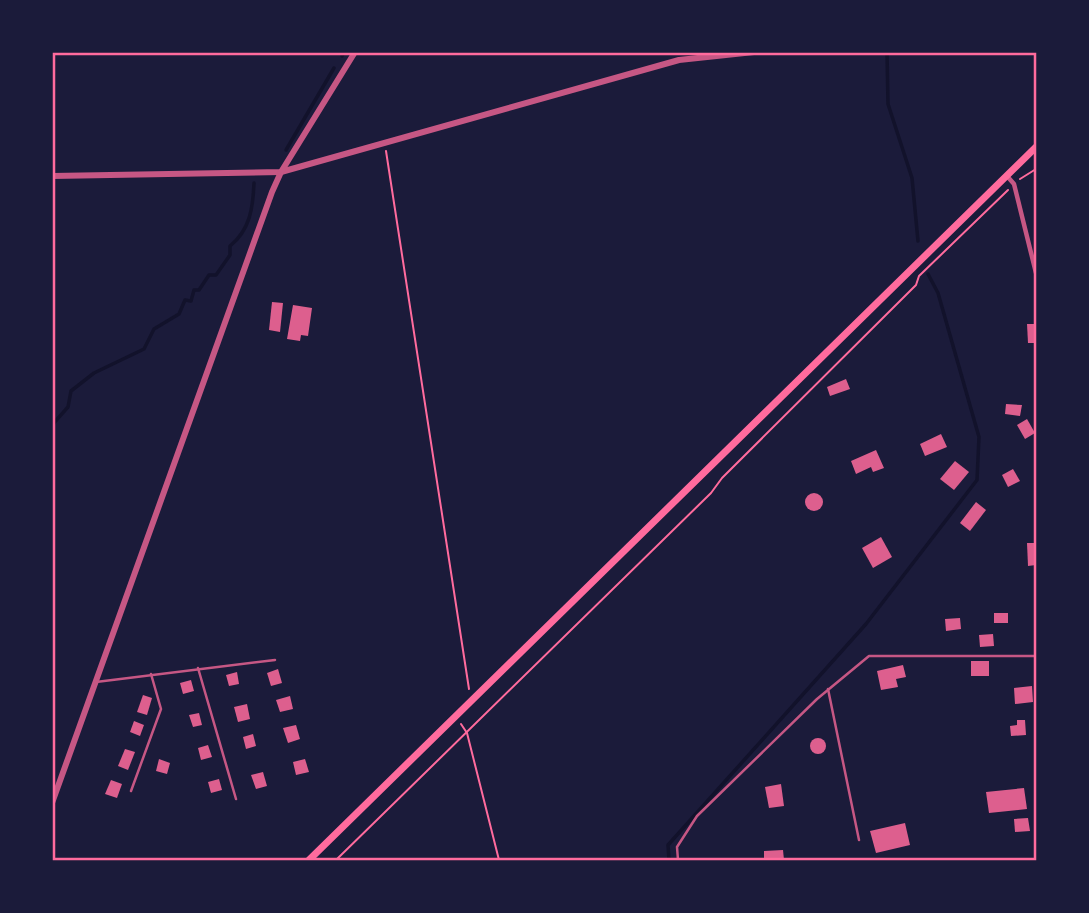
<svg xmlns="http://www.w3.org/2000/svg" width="1089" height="913" font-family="'Fira Sans',sans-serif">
<rect width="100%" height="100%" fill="#1b1b3a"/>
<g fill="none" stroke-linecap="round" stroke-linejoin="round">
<!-- stream -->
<g stroke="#12122b" stroke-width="3.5">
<path d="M887 52 888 104 912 178 918 241"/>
<path d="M342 56 344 52"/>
<path d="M286 150 334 68"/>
<path d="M52 425 68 407 71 391 94 373 144 349 154 329 179 314 185 300 191 301 194 290H199L209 275H216L230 255V246C250 230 253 208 254 183"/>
<path d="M669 860 668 845 866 624 977 480 979 437 938 293 928 274"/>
</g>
</g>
<!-- building -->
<g fill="#dd5f8e">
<path d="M272 302 283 303 280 332 269 330Z"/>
<path d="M293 305 312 308 308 336 301 335 300 341 287 339Z"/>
<path d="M1027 324H1036V343H1028Z"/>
<path d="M846 379 850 389 830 396 827 387Z"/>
<path d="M1006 404 1022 405 1020 416 1005 414Z"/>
<path d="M1027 419 1035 433 1025 439 1017 425Z"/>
<path d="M941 434 947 447 925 456 920 444Z"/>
<path d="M876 450 884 468 873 472 871 467 856 474 851 461Z"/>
<path d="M955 461 969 472 954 490 940 479Z"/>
<path d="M1013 469 1020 481 1008 487 1002 475Z"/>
<circle cx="814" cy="502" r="9"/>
<path d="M976 502 986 510 970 531 960 523Z"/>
<path d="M881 537 892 557 873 568 862 548Z"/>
<path d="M1027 543H1036V565L1028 566Z"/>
<rect x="994" y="613" width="14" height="10"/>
<path d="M960 618 961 629 946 631 945 619Z"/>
<path d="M993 634 994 646 980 647 979 635Z"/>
<rect x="971" y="661" width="18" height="15"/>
<path d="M903 665 906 677 896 679 898 687 881 690 877 671Z"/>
<path d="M278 669 282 683 271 686 267 673Z"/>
<path d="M237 672 239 684 229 686 226 675Z"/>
<path d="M191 680 194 691 183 694 180 683Z"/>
<path d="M1032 686 1033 702 1015 704 1014 688Z"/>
<path d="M143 695 152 698 147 715 137 712Z"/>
<path d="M290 696 293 709 280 712 276 700Z"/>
<path d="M247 704 250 719 238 722 234 707Z"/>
<path d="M199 713 202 725 193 727 189 715Z"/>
<path d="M1017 720H1025L1026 735 1011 736 1010 726 1017 725Z"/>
<path d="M134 721 144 725 140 736 130 732Z"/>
<path d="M296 725 300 739 288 743 283 728Z"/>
<path d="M253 734 256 746 246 749 243 737Z"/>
<circle cx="818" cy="746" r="8"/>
<path d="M208 745 212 757 201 760 198 748Z"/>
<path d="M125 749 135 752 128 770 118 766Z"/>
<path d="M159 759 170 763 167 774 156 771Z"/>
<path d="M305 759 309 772 296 775 293 762Z"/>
<path d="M263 772 267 786 256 789 251 775Z"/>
<path d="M219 779 222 790 211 793 208 782Z"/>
<path d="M111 780 122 784 117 798 105 794Z"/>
<path d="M781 784 784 806 769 808 765 787Z"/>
<path d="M1024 788 1027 809 989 813 986 792Z"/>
<path d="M1028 818 1030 831 1015 832 1014 819Z"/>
<path d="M905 823 910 845 876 853 870 831Z"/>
<path d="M783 850 784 860H764V851Z"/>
</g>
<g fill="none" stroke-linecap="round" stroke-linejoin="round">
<!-- path -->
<g stroke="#ff6b9d" stroke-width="2">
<path d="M386 151 469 689"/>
<path d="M1020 179 1036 169"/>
<path d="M461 724 467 733 499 860"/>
<path d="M336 860 711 493 722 478 916 285 919 276 1008 190"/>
</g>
<!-- service -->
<g stroke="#c65784" stroke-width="2.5">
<path d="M198 668 236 799"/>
<path d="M96 682 275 660"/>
<path d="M828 689 859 840"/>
<path d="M131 791 161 709 151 674"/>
<path d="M678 860 677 847 697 816 817 699 869 656H1036"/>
</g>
<!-- minor -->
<path stroke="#c65784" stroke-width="4.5" d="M1007 176 1014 184 1036 273"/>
<!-- tertiary -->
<g stroke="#c65784" stroke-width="6">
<path d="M52 176 281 172 679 60 754 52"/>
<path d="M52 803 272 192 281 172 355 52"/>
</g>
<!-- secondary -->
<path stroke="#ff6b9d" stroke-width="7" d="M309 860 1036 147"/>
</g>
<!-- border -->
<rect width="1089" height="913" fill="none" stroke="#1b1b3a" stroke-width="108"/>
<rect x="54" y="54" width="981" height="805" fill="none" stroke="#ff6b9d" stroke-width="2.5"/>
</svg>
